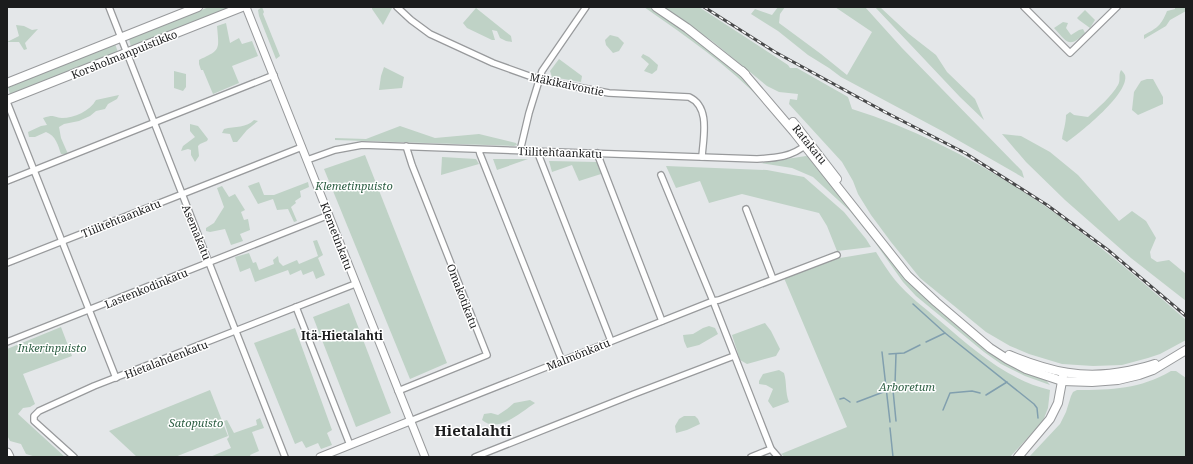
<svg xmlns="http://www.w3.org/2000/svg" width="1193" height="464" font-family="'Noto Serif',serif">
<rect width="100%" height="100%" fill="#e4e7e9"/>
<!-- green -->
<g fill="#bfd2c6">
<path d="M209 7H234L132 47H131L129 39Z"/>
<path d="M262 7 264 12 263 14 280 56 276 59 259 16 258 10Z"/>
<path d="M372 7H391L392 8 383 25 372 9Z"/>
<path d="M644 7H649L683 30 741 75 771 110C732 68 690 39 644 7Z"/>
<path d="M664 7H699L788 65 790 68H797L848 97 852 109C919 130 981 163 1039 202 1091 237 1139 279 1186 320V340L1160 354 1148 358 1122 365 1093 366 1062 364 1029 354 1010 346 986 332 920 278 891 242 871 215 858 194 853 181 842 162 789 104 790 99 797 100 798 94 779 92 767 86 712 41Z"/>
<path d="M778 7H785L780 14 779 23 821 54 847 75 872 32 835 7H865L902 48 1022 171 1024 178 942 131 841 77 829 68 808 55 778 31 751 14 755 9 772 15Z"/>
<path d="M875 7H881V8L909 34 936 55 947 72 975 99 984 120 960 97Z"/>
<path d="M1175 7H1186V11L1170 20 1166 26 1144 39V35C1157 28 1161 26 1167 11L1175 9Z"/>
<path d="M476 8 511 36 512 42 506 41 500 38 497 31 492 30 495 40H492L467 28 463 23Z"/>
<path d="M1085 10 1095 20 1090 28 1079 20 1077 18Z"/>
<path d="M1063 22 1068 23 1066 28 1071 35 1079 30 1083 29 1085 33C1069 49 1067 42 1054 28Z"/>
<path d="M226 23 230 43 239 38 242 44 252 41 258 56 232 66 239 83 213 94 203 70H201L199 64V60C221 50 219 50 217 26Z"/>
<path d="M16 25 24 26 32 30 38 29 25 43 27 49 24 50 19 42H7L19 36Z"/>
<path d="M610 35 618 37 624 43 619 51 613 53 606 45 605 40Z"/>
<path d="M115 44 118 52 11 95 10 94 8 87Z"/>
<path d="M643 54 649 57 658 65 657 70 652 74 644 71 649 64 641 57Z"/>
<path d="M559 59 582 76 581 82 552 77 550 71Z"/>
<path d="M384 67 404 77 402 88 379 90 381 76Z"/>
<path d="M1121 70C1123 72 1124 73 1125 75 1130 93 1080 133 1067 142L1062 139C1063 131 1066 124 1066 115L1070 112 1074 115 1088 117C1098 108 1111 97 1118 85 1121 80 1118 75 1121 70Z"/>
<path d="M174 71 186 74V87L183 91 174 88Z"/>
<path d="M1147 79H1153L1163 97V104L1138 115 1132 110 1134 92 1141 81Z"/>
<path d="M119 95 117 99 108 104 105 109 96 111 90 116 79 121 64 124 59 127 61 138 68 154H61C58 145 56 136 46 132L35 137H29L28 132 41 126 47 125 43 118C55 114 52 117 62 118 74 118 90 111 96 100Z"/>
<path d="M254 120 258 121 247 130 237 142H233L230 134 222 133 224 129C235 126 247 128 254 120Z"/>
<path d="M190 124 198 126 208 139 207 141 200 144 198 146 199 156 195 162 191 155V150L188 149 181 151 183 146 195 137 190 131Z"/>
<path d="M400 126 435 138 479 134 516 143 517 145 514 146 335 140V138L366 139Z"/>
<path d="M1002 134 1021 136 1050 152 1078 175 1119 221 1132 211 1146 221 1156 238 1150 252 1151 258 1157 262 1169 260 1186 274V301L1131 258 1065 200 1026 162Z"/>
<path d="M365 155 447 363 410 379 324 169Z"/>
<path d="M806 156 810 157 909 282 996 356 1021 371 1045 379 1050 385 1025 376 1001 364 984 352 916 296 903 282 874 241 850 211 813 177 792 168 761 163Z"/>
<path d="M442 157 476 159 479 164 441 175Z"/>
<path d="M493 159H528L497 170Z"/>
<path d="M549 161 597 162 601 174 579 181 572 165 552 172Z"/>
<path d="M666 166 767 170 804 177 844 212 866 239 871 247 837 251 827 226 819 213 742 194 709 203 700 181 676 188Z"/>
<path d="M259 182 264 195H274L308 182 309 187 300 191 301 197 295 201 296 203 291 207 297 221 294 222 288 209 277 210 273 199 258 204 248 186Z"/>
<path d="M222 186 229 197 235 194 245 210 241 212 244 220 248 219 250 230 240 234 243 241 231 245 225 229 210 232 206 231V228L214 223 224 207 217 188Z"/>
<path d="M317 240 323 255 318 258 325 275 316 279 313 271 303 275 301 270 290 275 288 270 255 282 250 268 240 272 235 257 249 253 253 263 256 262 259 270 274 264 273 260 278 256 279 262 283 266 297 260 299 264 318 256 313 241Z"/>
<path d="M876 252C882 262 888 271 895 280 908 296 925 308 940 321 973 349 1007 380 1050 390L1048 408 1043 421 1010 457H785L781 454 847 427 784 278 834 259Z"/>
<path d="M349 303 391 413 356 427 313 317Z"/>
<path d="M765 323 771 331 780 349 776 356 747 364 740 360 732 335Z"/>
<path d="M709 326 715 328 718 334 699 345 687 348 684 341 683 335 693 334 703 328Z"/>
<path d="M61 327 72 356 23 374 35 404 30 407 23 408 18 414 65 457H36L26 454 21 444 10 441 7 435V349Z"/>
<path d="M295 328 332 430 327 433 332 445 321 449 318 443 306 448 302 441 295 444 254 343Z"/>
<path d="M779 370 784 373C787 383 785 392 789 402L773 408 768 401 773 389 766 385 759 384V381L763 374Z"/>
<path d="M1171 371H1176L1186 378V457H1029L1060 424 1066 412 1071 396 1073 392 1077 390C1112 390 1140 389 1171 371Z"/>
<path d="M210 390 228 436 175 457H137L109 431Z"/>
<path d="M530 400 535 403C521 412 498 434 482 420L484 414 491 413 498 415 507 409 514 403Z"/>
<path d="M684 416H695L698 419 700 424 687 430 676 433 675 426 679 419Z"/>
<path d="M260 418 264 428 252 432 259 451 250 455 251 457H210L231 448 227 439 229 437 224 421 227 420 234 433 257 425 256 420Z"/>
</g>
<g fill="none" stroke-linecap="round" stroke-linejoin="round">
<!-- stream -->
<g stroke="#819fae" stroke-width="1.5">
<path d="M913 304 945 333 1034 404 1037 408 1038 418"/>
<path d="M926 342 945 333"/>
<path d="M882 352 890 422"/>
<path d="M889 354 904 353 920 345"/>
<path d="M896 354 895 384 893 390 896 421"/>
<path d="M986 395 1007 382"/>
<path d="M840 399 844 398 850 402"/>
<path d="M857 402 886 391"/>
<path d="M943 410 950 393 972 391 980 393"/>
<path d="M890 428 893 457"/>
</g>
<defs>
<g id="minor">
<path d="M109 7 285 457"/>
<path d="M397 7 411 20 430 34 493 63 532 77 556 83 609 93 689 97C711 107 703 138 702 157"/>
<path d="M1024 7 1070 53 1117 7"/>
<path d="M7 102 116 378"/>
<path d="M479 150 480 154 562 361"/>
<path d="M520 151 529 113 542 71 586 7"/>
<path d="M537 151 611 341"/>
<path d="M597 153 662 321"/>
<path d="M307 160 335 150 362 145 757 159C776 158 792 157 807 144"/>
<path d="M661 175 713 301 771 449 778 457"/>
<path d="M7 181 274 75"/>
<path d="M746 209 773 279"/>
<path d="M7 263 302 147"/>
<path d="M296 307 350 445"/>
<path d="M7 342 329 215"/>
<path d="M398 391 487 355 412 165 406 146"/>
<path d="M410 421 713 301 719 300 837 255"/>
<path d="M74 457 34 421V416L39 411 94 386 355 284"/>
<path d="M475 457 634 394 734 356"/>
<path d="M751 457 771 449"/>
</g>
<g id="tertiary">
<path d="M246 7 425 457"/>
<path d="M320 457 410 421"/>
</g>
<g id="secondary">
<path d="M656 7 687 28 745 74"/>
<path d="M742 71 794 132 908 276 936 302 990 348 1007 359 1026 369 1062 381 1092 382 1118 380 1139 375 1153 370 1186 350"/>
<path d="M7 83 198 7"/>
<path d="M7 100 242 7"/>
<path d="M793 122 837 179"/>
<path d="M1009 355C1051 372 1083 380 1128 371 1137 369 1147 367 1155 364"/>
<path d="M1018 457 1050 419 1058 403 1063 376"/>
</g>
<path id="primary" d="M7 453 9 457"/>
</defs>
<!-- minor casing -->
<use href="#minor" stroke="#989a9c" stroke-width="8"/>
<!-- tertiary casing -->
<use href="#tertiary" stroke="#989a9c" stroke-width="9"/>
<!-- secondary casing -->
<use href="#secondary" stroke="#989a9c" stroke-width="10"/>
<!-- primary casing -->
<use href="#primary" stroke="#989a9c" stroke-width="11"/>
<!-- minor -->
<use href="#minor" stroke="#fff" stroke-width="5.5"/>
<!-- tertiary -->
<use href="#tertiary" stroke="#fff" stroke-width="7"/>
<!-- secondary -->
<use href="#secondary" stroke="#fff" stroke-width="8"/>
<!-- primary -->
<use href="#primary" stroke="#fff" stroke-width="9"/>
<defs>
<path id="rail" d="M704 7 775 52 885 112 965 153 1047 205 1108 250 1186 316"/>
</defs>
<!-- rail casing -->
<use href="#rail" stroke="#48494a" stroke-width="3"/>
<!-- rail -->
<use href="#rail" stroke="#fff" stroke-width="1.5" stroke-dasharray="4.5" stroke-linecap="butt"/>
</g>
<g text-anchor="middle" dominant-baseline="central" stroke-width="3" stroke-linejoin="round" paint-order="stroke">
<!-- street labels -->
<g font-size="11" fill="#1b1c1d" stroke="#fff">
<text transform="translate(124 54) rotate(-22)">Korsholmanpuistikko</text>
<text transform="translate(567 84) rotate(12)">Mäkikaivontie</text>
<text transform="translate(810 144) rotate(51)">Ratakatu</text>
<text transform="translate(560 152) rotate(2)">Tiilitehtaankatu</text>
<text transform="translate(121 218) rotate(-22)">Tiilitehtaankatu</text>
<text transform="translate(197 232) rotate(68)">Asemakatu</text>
<text transform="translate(337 236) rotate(69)">Klemetinkatu</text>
<text transform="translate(146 288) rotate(-22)">Lastenkodinkatu</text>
<text transform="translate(463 296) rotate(69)">Omakotikatu</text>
<text transform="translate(578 354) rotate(-22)">Malmönkatu</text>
<text transform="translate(166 359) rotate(-21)">Hietalahdenkatu</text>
</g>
<!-- park labels -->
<g font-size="11" font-style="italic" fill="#2f6045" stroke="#fff">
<text x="354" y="185">Klemetinpuisto</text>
<text x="52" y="347">Inkerinpuisto</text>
<text x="907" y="386">Arboretum</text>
<text x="196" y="422">Satopuisto</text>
</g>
<!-- neighbourhood labels -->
<g font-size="12" font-weight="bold" fill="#1b1c1d" stroke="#fff">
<text x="342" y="335">Itä-Hietalahti</text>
</g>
<!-- district labels -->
<g font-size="15" font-weight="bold" fill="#1b1c1d" stroke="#fff">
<text x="473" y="430">Hietalahti</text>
</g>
</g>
<!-- border -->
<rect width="1193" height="464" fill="none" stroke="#1b1c1d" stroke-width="16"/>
</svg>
